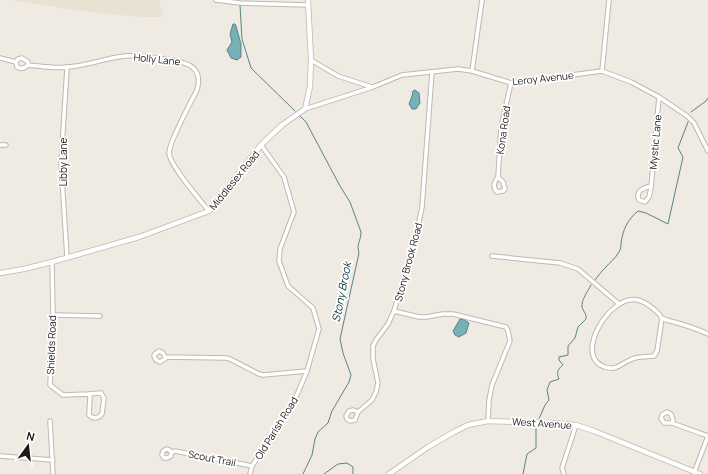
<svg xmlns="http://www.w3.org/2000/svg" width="708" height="474" font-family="Manrope,sans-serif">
<rect width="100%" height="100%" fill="#efebe3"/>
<!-- built -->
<path fill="#e9e1d2" d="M10 0H159L163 17H140L89 12Z"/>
<!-- water -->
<g fill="#77b0b7" stroke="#5b8387">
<path d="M233 24H235L236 26 241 44V57L237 60 231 58 227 50 232 42 230 34Z"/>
<path d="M415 90 419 93 420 103 416 109H412L409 104 412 96 413 91Z"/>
<path d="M460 319 465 320 469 323 466 333 459 337 455 335 453 331Z"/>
</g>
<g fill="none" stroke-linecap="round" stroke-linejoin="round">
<!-- stream -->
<g stroke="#5b8387" stroke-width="1">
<path d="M240 5 242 39 251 68 295 111"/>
<path d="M691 112 706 101 708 98"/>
<path d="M300 116 306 122 340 186 350 202 361 232C361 241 356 244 359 253L340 339 343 353 351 375 349 382 332 411 328 423 318 432 315 439 312 455 303 474"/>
<path d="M595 280C598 276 601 272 605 268 610 262 615 259 619 252 621 249 621 246 621 243 623 230 627 220 638 211L646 213 668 224 683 157 678 148 688 122"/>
<path d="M539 419 545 405 549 400 547 390 550 382 559 379C556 372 558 369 563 365L559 360V357L568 355V346L575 338 578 327 586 319C587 314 583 311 582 307 581 300 588 291 591 285"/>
<path d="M324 474 338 464 347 463 353 467V474"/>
<path d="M523 474 527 454 536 448V427"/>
</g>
<defs>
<g id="minor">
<path d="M216 0 240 3 308 5"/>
<path d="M0 58 16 62"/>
<path d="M311 60 338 76 372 87"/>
<path d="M28 65V62L22 58 18 59 16 62 17 67C20 69 24 69 28 65 40 66 55 69 67 67 87 66 105 58 125 56 136 55 147 57 158 58 179 61 205 62 197 90 191 102 169 142 169 153 170 166 200 200 209 211"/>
<path d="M472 71 482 0"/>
<path d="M602 71 609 0"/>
<path d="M305 109 373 87 402 75 458 69 472 71 511 83 602 71 631 82 659 97 687 116 694 123 708 151"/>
<path d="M0 145H6"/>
<path d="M498 177C494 182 492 187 497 192L503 191 505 189 503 182 498 177 501 127 511 83"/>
<path d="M651 186C643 188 635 191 639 200L645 202 649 197 651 188 659 97"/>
<path d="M492 256 560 263 578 269 619 304"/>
<path d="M67 257 61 163 67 68"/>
<path d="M52 262 53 315 50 385 63 395 88 394 90 396 89 415C93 419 98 419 102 414L104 398 101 393 88 394"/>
<path d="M394 311 419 317H426L443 314H453L506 327 508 331 510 341 492 385 489 400 488 421"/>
<path d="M53 315 100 316"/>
<path d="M662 318 657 351 654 356C646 357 637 356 630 360 620 364 617 371 605 367 572 357 610 293 638 300 645 302 653 308 658 313 660 314 660 317 662 318 665 320 670 321 674 322 685 325 697 329 708 334"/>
<path d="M165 357 163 353 159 351 155 354 154 356 156 360 160 362 165 359V357L226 358 230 359 259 374 263 375 307 371"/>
<path d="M358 412 353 410 349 411 346 416 347 419 350 421 355 420 358 412 372 400 376 392 378 383 373 359V346L376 340 388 324 394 311 417 232 422 207 432 72"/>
<path d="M50 421 53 474"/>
<path d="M672 423 673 420 671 414 667 412 662 415 661 418 664 423H672L708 436"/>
<path d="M171 453V451L167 449 163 451 162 455 164 458H167L171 456V453L175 451 252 466"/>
<path d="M0 456 53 460"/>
<path d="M694 473 708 436"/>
<path d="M250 474 252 466 293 404 307 371 319 329 313 308 288 286 279 261 280 249 294 212 284 177 261 145"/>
<path d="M564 474 562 468 576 425"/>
</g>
<g id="major">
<path d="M0 273 24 269 52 262 139 237 209 211 261 145 282 125 305 109 310 87 311 60 308 0"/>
<path d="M389 474 428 447 454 432 468 425 488 421 553 423 576 425 594 431 700 474"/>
</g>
</defs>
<!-- minor casing -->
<use href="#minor" stroke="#bdb9b1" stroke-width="5.5"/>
<!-- major casing -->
<use href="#major" stroke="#bdb9b1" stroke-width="6"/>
<!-- minor -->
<use href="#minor" stroke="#fff" stroke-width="3.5"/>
<!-- major -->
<use href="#major" stroke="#fff" stroke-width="4.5"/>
</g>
<g text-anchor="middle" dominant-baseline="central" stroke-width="3.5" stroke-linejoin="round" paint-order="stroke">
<!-- street labels -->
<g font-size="10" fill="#1b1916" stroke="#fff">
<text transform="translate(157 59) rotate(6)">Holly Lane</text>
<text transform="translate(543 78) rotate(-6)">Leroy Avenue</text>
<text transform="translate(503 130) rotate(-82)">Kona Road</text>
<text transform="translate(655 142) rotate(-85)">Mystic Lane</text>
<text transform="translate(63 162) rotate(-90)">Libby Lane</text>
<text transform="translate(234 180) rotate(-51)">Middlesex Road</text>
<text transform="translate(408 262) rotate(-75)">Stony Brook Road</text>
<text transform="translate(51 345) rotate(-88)">Shields Road</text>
<text transform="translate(542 423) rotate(4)">West Avenue</text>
<text transform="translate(276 428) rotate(-58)">Old Parish Road</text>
<text transform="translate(212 458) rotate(11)">Scout Trail</text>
</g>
<!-- water labels -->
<g font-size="11" font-style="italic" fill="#00383e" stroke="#fff">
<text transform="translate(341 292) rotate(-79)">Stony Brook</text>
</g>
</g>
<!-- north arrow -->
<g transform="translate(28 446) rotate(15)" stroke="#ffffff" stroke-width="3" paint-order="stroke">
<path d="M0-3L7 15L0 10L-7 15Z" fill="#1b1916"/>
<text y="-6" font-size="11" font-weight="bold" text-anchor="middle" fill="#1b1916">N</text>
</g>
</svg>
